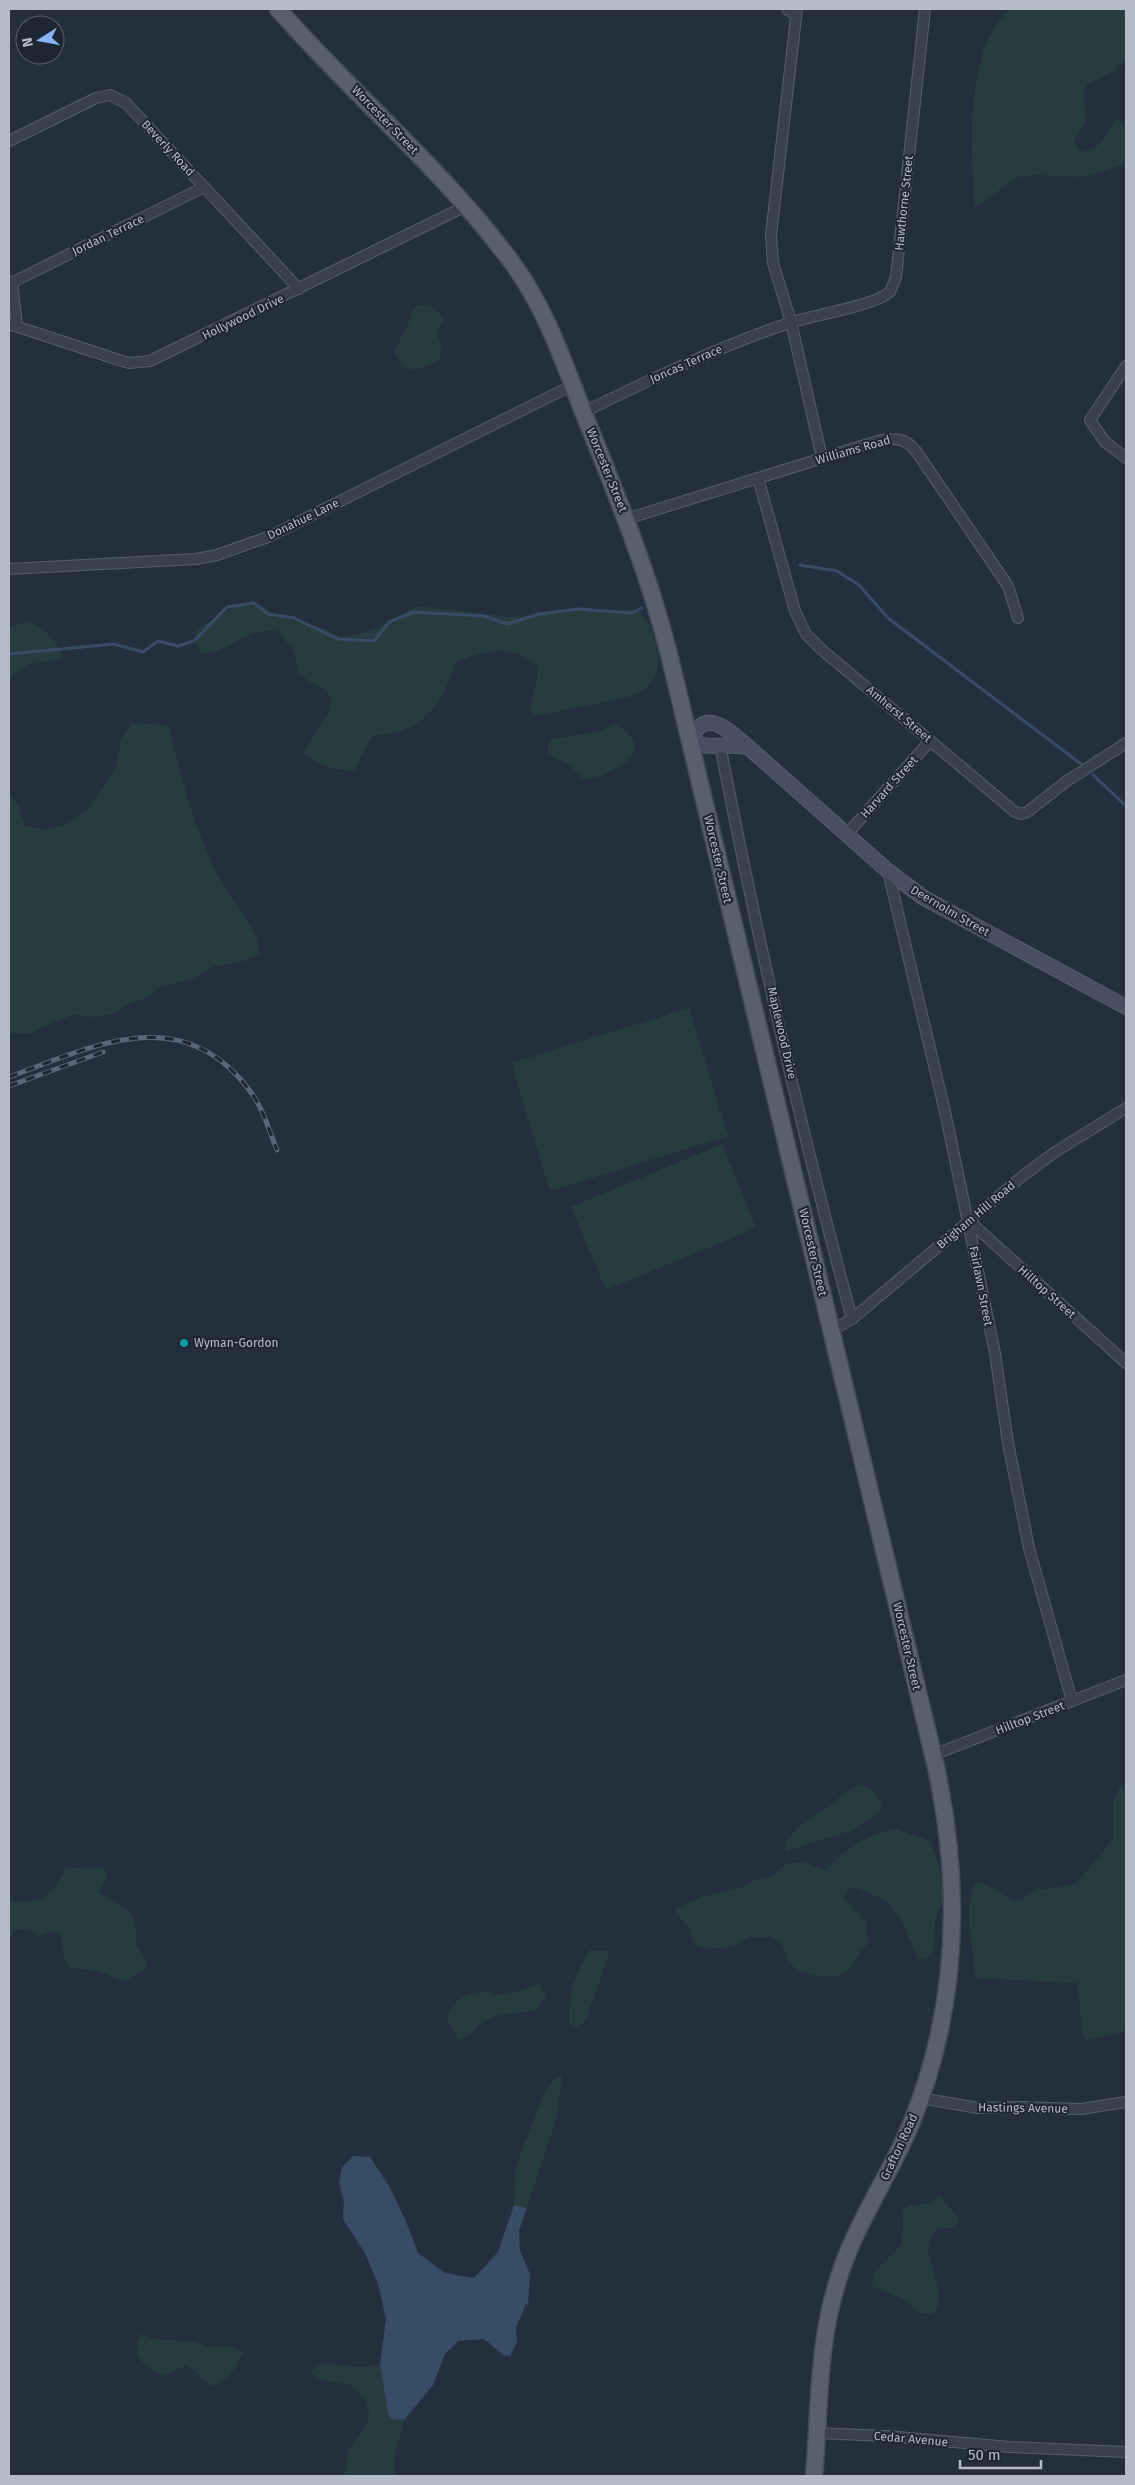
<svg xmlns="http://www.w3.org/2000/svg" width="1135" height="2485" font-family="'Fira Sans',sans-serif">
<rect width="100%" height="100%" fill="#242f3e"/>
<!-- green -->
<g fill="#263c3f">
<path d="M1010 9H1126V59L1113 72 1087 85 1084 93 1086 120 1074 142 1079 151C1102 154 1104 131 1117 120L1126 125V164L1082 177 1032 175 1018 177 975 207C971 151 963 50 1010 9Z"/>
<path d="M417 305C430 304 438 307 443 320L437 334 442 349 438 362 413 370 402 365 394 351 408 325 414 307Z"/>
<path d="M253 605 263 606 280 618 326 629 341 638C357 635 374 630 389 622 400 616 408 609 420 606L508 617 527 616 558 609 609 611 633 609 640 612 649 624 656 644 659 663 655 676 645 689 629 697 534 716 530 712C530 696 541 681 536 665 512 643 483 651 456 662 446 692 432 722 399 732 390 735 380 733 372 737L354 771C337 770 314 765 304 752L328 713 332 701 327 692 298 674 294 652 279 632C249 625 230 652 202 654L198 649 195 632C200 625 204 625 212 621 231 611 229 607 253 605Z"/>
<path d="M27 622C44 628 59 641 63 659L32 664 9 678V628Z"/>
<path d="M132 723 167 725 170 730C181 779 196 831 218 876 230 901 259 926 259 954L244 961 212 967 194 978 156 988 152 995 122 1007 113 1014 91 1017 74 1014 30 1033H9V794L18 805 25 826 47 830 67 824 86 811 116 768 121 739Z"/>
<path d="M616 723C624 729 635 737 635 747 635 763 595 782 582 778 577 773 572 768 567 764 559 758 539 756 552 739L599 732Z"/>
<path d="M689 1008 728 1136 550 1191 511 1063Z"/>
<path d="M722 1144 756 1228 606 1290 571 1207Z"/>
<path d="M859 1784 874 1791 882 1804 879 1812 853 1830 786 1851 784 1842 799 1826Z"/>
<path d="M1120 1787 1126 1788V2031L1088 2040 1083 2036C1079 2018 1081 2001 1077 1983L976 1978C973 1949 962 1909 976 1882 1007 1887 1010 1917 1037 1887L1043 1890 1076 1884 1113 1839V1802Z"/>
<path d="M895 1829 930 1841C937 1857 947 1888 941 1906 940 1911 935 1914 935 1919 934 1934 942 1959 918 1959 900 1916 900 1901 851 1887L843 1898 866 1921 868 1942 849 1970 841 1975 825 1977 798 1971 788 1961 782 1944 770 1937H750L739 1944 723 1948 699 1947 693 1941 688 1927 675 1913 676 1908 702 1897 746 1886 754 1880 770 1877 786 1864 803 1862 825 1870C851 1846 860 1837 895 1829Z"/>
<path d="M101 1867 108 1874 99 1892C110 1901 131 1909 135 1922 138 1929 134 1939 137 1946 140 1954 145 1953 148 1967L124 1982 99 1971 70 1968 65 1962 61 1935 53 1931 38 1936 29 1929H16L9 1937V1902C46 1900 47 1901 66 1868Z"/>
<path d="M590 1950 610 1951 586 2020 577 2028 569 2023C569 1994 573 1975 590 1950Z"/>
<path d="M539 1984 546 1996 535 2011C519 2013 497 2013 484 2021 473 2028 473 2035 459 2040L447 2020C451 1998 467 1992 490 1991L495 1995 508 1994Z"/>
<path d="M562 2076 558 2113 527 2208 514 2205 515 2169 544 2093 555 2078Z"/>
<path d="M940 2195 960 2221 955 2227 937 2229C918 2251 935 2263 938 2287 939 2293 938 2300 938 2307L932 2314 920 2313 904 2300 872 2286 873 2273 902 2244 903 2212 907 2206 928 2203Z"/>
<path d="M141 2334 155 2339 195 2342 208 2347H233L243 2353C237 2366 227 2383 211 2386L187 2365 163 2376C145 2364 128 2358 141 2334Z"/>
<path d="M323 2364 367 2367 380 2364 388 2413 392 2420 405 2419 395 2452V2476H345L348 2450 366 2425 369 2416 367 2401 351 2385 321 2380 312 2374 311 2370Z"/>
</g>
<!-- water -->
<path fill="#394c67" d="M353 2156 370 2157 389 2186 405 2219 418 2253 445 2273 474 2278 498 2252 514 2205 527 2208 519 2230 520 2251 530 2274 528 2305 526 2304 516 2328 517 2342 510 2356 503 2355 484 2339 458 2341 445 2354 433 2385 405 2419 392 2420 388 2413 380 2364 386 2319 378 2284 365 2253 343 2219 344 2202 339 2182 342 2167Z"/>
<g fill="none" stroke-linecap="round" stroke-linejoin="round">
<!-- stream -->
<g stroke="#394c67" stroke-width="3">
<path d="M800 565 837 571 859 585 888 618 1081 764"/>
<path d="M9 654 114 644 143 652 158 641 178 646 194 641 227 607 254 603 268 614 294 618 338 639 374 641 389 622 414 612 484 616 507 624 539 614 578 609 632 613 642 608"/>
<path d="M1093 775 1126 806"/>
</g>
<defs>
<g id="street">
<path d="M787 9 795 15"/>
<path d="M797 9 771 235 773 263 791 322 822 458"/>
<path d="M9 141 96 98 110 95 126 103 299 289"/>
<path d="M12 282 17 326"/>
<path d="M9 284 204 187"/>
<path d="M9 324 119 360 129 363 150 361 468 205"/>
<path d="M1126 366 1090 420 1105 442 1126 458"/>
<path d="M584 412C651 379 718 347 789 323 813 315 874 306 890 292L896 277 925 9"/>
<path d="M758 478 795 611 806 634 822 650 1015 812 1021 814 1027 812 1067 781 1126 743"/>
<path d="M626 519 881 440C897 438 905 438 916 451L1008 586 1018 618"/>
<path d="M9 569 196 559 217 555 268 537 573 385"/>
<path d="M720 745C757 937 801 1130 852 1319"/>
<path d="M847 834 930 741"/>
<path d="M888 871 946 1116 995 1353 1008 1443 1029 1548 1072 1701"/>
<path d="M968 1220 1126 1363"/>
<path d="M832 1330 852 1319 1020 1178 1055 1152 1126 1108"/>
<path d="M933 1755 1126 1680"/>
<path d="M920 2098 978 2108 1019 2107 1081 2109 1126 2102"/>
<path d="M816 2433 886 2436 1010 2447 1126 2452"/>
</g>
<path id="secondary" d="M748 747C727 743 708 750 690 741 692 736 695 730 699 727 714 713 737 738 748 747L888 871 924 898 1126 1007"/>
<path id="primary" d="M278 9C354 96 444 170 513 264 546 309 564 363 584 414 616 493 648 571 669 654L936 1767C962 1888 958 2009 911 2124 890 2175 857 2221 840 2274 817 2342 820 2407 814 2476"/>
</defs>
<!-- street casing -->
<use href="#street" stroke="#565f6c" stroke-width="12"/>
<!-- secondary casing -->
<use href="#secondary" stroke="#565f6c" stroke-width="16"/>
<!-- primary casing -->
<use href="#primary" stroke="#414a57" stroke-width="19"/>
<!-- street -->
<use href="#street" stroke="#38414e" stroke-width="10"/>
<!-- secondary -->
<use href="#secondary" stroke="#465061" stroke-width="14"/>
<!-- primary -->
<use href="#primary" stroke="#56606e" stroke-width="16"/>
<defs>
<g id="rail">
<path d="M9 1077C94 1046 182 1000 250 1091 263 1108 269 1131 277 1150"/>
<path d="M9 1086 103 1052"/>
</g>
</defs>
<!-- rail casing -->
<use href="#rail" stroke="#5a6575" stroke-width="5"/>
<!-- rail -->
<use href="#rail" stroke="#1d2633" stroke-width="3" stroke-dasharray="9" stroke-linecap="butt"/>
</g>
<!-- markers -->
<circle fill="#0f9aa8" stroke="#1d2633" stroke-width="2" cx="184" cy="1343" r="5"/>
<g text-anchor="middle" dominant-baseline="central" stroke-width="4" stroke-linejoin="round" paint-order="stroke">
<!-- street labels -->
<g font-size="12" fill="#b4bcc9" stroke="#1d2633">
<text transform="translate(385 120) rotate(46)">Worcester Street</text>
<text transform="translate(168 148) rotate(47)">Beverly Road</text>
<text transform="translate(904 203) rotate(-84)">Hawthorne Street</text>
<text transform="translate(108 235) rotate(-26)">Jordan Terrace</text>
<text transform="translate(243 317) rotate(-26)">Hollywood Drive</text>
<text transform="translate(686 364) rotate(-24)">Joncas Terrace</text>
<text transform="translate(853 450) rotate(-16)">Williams Road</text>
<text transform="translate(607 470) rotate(68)">Worcester Street</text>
<text transform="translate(303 519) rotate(-26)">Donahue Lane</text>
<text transform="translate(899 714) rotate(40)">Amherst Street</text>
<text transform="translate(889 787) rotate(-48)">Harvard Street</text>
<text transform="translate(718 859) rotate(77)">Worcester Street</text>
<text transform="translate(950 911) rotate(30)">Deernolm Street</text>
<text transform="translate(782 1033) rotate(77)">Maplewood Drive</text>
<text transform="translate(976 1215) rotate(-40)">Brigham Hill Road</text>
<text transform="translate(813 1252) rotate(77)">Worcester Street</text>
<text transform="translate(981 1286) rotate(79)">Fairlawn Street</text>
<text transform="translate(1047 1292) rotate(42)">Hilltop Street</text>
<text transform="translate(907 1646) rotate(77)">Worcester Street</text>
<text transform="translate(1030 1718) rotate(-21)">Hilltop Street</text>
<text transform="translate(1023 2108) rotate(1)">Hastings Avenue</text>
<text transform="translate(899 2147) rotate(-65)">Grafton Road</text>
<text transform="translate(911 2439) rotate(5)">Cedar Avenue</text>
</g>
<!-- poi labels -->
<g font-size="12" fill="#b4bcc9" stroke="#1d2633" text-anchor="start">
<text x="194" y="1343">Wyman-Gordon</text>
</g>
</g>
<!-- border -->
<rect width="1135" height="2485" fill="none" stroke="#b4bcc9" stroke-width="20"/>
<!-- north arrow -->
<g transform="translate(40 40) rotate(259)"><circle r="24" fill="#1d2633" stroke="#59626f"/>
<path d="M0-4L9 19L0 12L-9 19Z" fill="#8ab4f8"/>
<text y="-8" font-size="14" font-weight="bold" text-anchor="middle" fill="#b4bcc9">N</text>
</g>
<!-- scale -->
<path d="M960 2460v8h81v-8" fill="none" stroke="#b4bcc9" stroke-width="2.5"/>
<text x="968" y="2460" font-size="15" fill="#b4bcc9" stroke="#1d2633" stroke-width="4" paint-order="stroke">50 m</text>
</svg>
